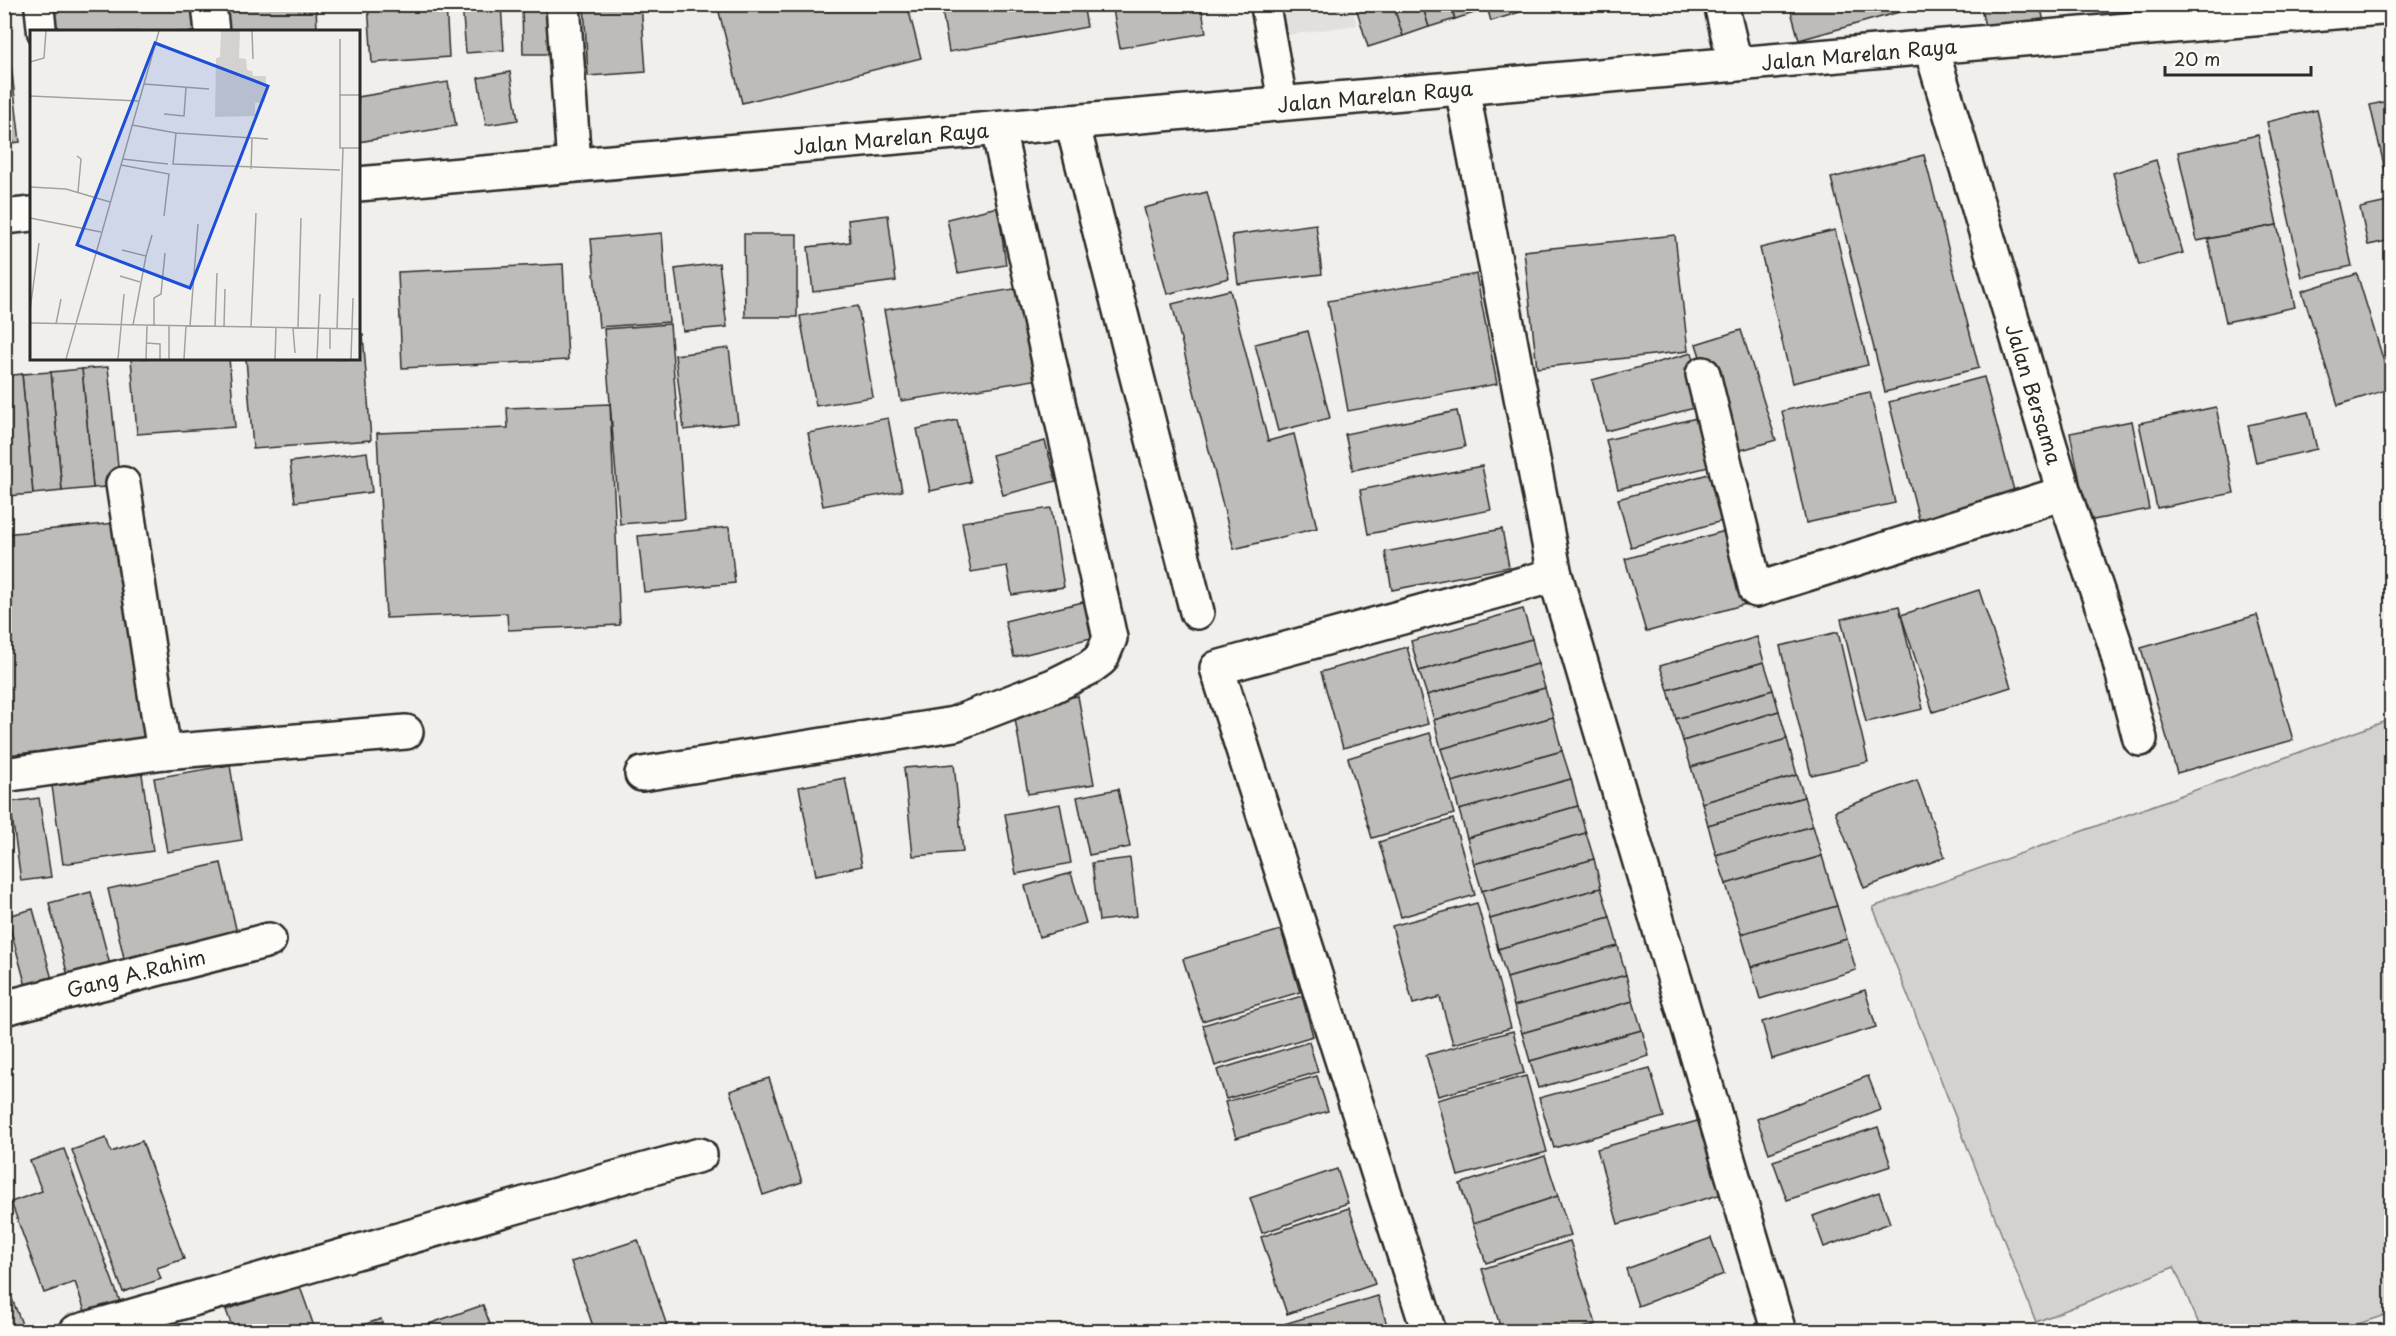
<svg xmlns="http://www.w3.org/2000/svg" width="2396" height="1336" font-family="'Playpen Sans',sans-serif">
<rect width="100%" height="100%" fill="#f0efeb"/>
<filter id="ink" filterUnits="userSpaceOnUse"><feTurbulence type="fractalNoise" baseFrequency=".0167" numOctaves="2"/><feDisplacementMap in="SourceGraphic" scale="12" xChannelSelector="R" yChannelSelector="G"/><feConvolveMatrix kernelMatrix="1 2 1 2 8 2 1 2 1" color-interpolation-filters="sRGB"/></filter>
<g filter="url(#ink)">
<!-- built -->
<path fill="#e1e0dc" d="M1249 5H1351L1357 25 1260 39Z"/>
<!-- green -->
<path fill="#d3d2cf" stroke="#7f7e7d" stroke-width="1.5" d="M2391 719V1313L2337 1331H2202L2174 1267 2036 1322 1873 907Z"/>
<!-- building -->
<g fill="#bdbcb8" stroke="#2b2b2b" stroke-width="1.5">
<path d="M4 4 20 142 4 144Z"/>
<path d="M50 4H200L201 32H51Z"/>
<path d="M223 4H316L317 32H224Z"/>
<path d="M368 4H446L449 57 372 63Z"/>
<path d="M462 4H501L504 50 466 53Z"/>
<path d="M522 4H551V54H523Z"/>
<path d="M584 4H641L646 72 588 76Z"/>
<path d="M717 4H907L921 58 742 103Z"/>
<path d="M941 4H1083L1087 27 949 52Z"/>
<path d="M1112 4H1201L1206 33 1120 48Z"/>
<path d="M1355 4H1393L1403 36 1368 47Z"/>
<path d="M1393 4H1422L1429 27 1403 36Z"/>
<path d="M1422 4H1450L1455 19 1429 27Z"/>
<path d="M1450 4H1478L1480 11 1455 19Z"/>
<path d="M1486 4H1546L1491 21Z"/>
<path d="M1789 4H1928L1799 40Z"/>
<path d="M1980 4H2040L2044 22 1986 31Z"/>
<path d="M510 72 518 120 486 125 478 78Z"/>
<path d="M448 82 456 126 358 142V97Z"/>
<path d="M2392 100V200L2370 105Z"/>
<path d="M2317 110 2352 266 2302 277 2267 122Z"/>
<path d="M2258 135 2277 225 2197 241 2178 152Z"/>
<path d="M1924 155 1979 368 1885 392 1831 178Z"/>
<path d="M2156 160 2183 253 2139 265 2113 173Z"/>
<path d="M1207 192 1229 278 1167 294 1144 208Z"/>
<path d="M2392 201V240L2368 245 2360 208Z"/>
<path d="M998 207 1006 265 958 273 947 219Z"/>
<path d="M888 215 896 281 813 292 808 247 850 242 848 220Z"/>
<path d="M1316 224 1322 274 1238 284 1232 235Z"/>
<path d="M2277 225 2295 307 2226 322 2208 239Z"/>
<path d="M1835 230 1868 365 1792 383 1760 248Z"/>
<path d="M662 233 669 322 599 327 591 239Z"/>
<path d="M744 234H797V317H745Z"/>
<path d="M1675 235 1688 351 1537 368 1524 251Z"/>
<path d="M719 263 727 327 683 331 675 269Z"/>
<path d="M563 264 568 360 402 368 398 272Z"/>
<path d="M1476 274 1497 384 1348 411 1328 301Z"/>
<path d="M2357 274 2392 388 2338 405 2302 291Z"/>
<path d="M1020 288 1034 380 901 401 884 310Z"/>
<path d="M1230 290 1268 441 1294 434 1317 528 1234 549 1172 304Z"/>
<path d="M858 306 873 397 816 406 800 316Z"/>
<path d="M670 324 685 519 620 524 604 329Z"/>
<path d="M1741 330 1776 440 1731 453 1696 344Z"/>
<path d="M1308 331 1330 418 1278 431 1255 344Z"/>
<path d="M363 334 371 440 253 449 246 358H358V335Z"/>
<path d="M729 348 738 423 684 430 675 355Z"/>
<path d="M1692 353 1706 405 1606 431 1592 380Z"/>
<path d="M131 358H229L235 427 137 434Z"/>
<path d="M108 367 120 486 93 488 82 369Z"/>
<path d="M82 369 93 488 62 491 51 372Z"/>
<path d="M51 372 62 491 33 494 22 374Z"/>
<path d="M22 374 33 494 7 496 4 376Z"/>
<path d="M1984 377 2016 498 1920 523 1889 402Z"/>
<path d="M1870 392 1895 503 1806 523 1782 411Z"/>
<path d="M610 404 620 625 508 630 507 613 386 618 377 433 508 428 507 408Z"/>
<path d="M2216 407 2234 493 2157 508 2139 423Z"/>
<path d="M1457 411 1465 447 1353 470 1345 434Z"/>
<path d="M2308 412 2317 449 2256 463 2248 425Z"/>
<path d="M1709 415 1721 464 1618 489 1606 440Z"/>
<path d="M888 418 902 491 823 506 808 433Z"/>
<path d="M957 420 971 482 930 491 917 429Z"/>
<path d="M2132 421 2149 509 2088 521 2070 433Z"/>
<path d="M1045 441 1056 481 1003 495 992 455Z"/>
<path d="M367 452 372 492 295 502 290 462Z"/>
<path d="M1482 466 1491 510 1368 534 1360 490Z"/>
<path d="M1723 470 1736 517 1631 547 1618 499Z"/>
<path d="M1051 508 1064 587 1012 595 1007 566 971 572 962 522Z"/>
<path d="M126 522 149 740 6 755 4 534Z"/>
<path d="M729 527 735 583 644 592 638 536Z"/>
<path d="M1502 529 1509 567 1392 590 1385 552Z"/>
<path d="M1732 529 1753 602 1646 632 1625 559Z"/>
<path d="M1979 590 2011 687 1933 712 1901 615Z"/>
<path d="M1087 601 1095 637 1014 657 1005 621Z"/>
<path d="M1899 606 1923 709 1866 722 1841 619Z"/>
<path d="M1523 609 1532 639 1419 671 1411 641Z"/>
<path d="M2257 615 2293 740 2177 773 2141 648Z"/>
<path d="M1838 632 1868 762 1811 775 1780 646Z"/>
<path d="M1757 637 1764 662 1668 690 1660 666Z"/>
<path d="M1532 639 1538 664 1427 695 1419 671Z"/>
<path d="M1407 647 1428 724 1343 748 1321 672Z"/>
<path d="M1764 662 1773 690 1676 719 1668 690Z"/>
<path d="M1538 664 1545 688 1434 720 1427 695Z"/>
<path d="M1545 688 1553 717 1441 749 1434 720Z"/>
<path d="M1773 690 1779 711 1683 741 1676 719Z"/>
<path d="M1078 696 1094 784 1028 794 1013 707Z"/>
<path d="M1779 711 1787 739 1691 767 1683 741Z"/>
<path d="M1553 717 1562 751 1452 782 1441 749Z"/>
<path d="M1430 733 1454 814 1372 838 1348 758Z"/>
<path d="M1787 739 1797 775 1702 803 1691 767Z"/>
<path d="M1562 751 1571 779 1459 810 1452 782Z"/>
<path d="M954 764 963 852 913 856 904 768Z"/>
<path d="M230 765 242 840 167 852 154 778Z"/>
<path d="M142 774 153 851 63 864 52 786Z"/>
<path d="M1797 775 1804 797 1708 825 1702 803Z"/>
<path d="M845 778 862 866 816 875 799 787Z"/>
<path d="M1571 779 1578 806 1467 838 1459 810Z"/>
<path d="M1917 780 1945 857 1864 888 1835 811Z"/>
<path d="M1118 789 1130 847 1089 855 1077 797Z"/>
<path d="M1804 797 1813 826 1716 855 1708 825Z"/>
<path d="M39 798 51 877 21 881 10 802Z"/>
<path d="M1060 804 1071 863 1016 874 1005 814Z"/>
<path d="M1578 806 1586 833 1474 864 1467 838Z"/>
<path d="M1453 819 1475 895 1401 917 1379 842Z"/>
<path d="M1813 826 1822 856 1726 884 1716 855Z"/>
<path d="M1586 833 1594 859 1482 891 1474 864Z"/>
<path d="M1822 856 1837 906 1741 934 1726 884Z"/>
<path d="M1130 858 1137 916 1099 921 1092 863Z"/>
<path d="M1594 859 1601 888 1490 919 1482 891Z"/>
<path d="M221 863 237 933 124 958 108 889Z"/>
<path d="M1071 873 1086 923 1039 937 1025 886Z"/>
<path d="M1601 888 1610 917 1498 949 1490 919Z"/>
<path d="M91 892 110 965 68 976 49 903Z"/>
<path d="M1477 903 1511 1028 1453 1044 1440 997 1413 1004 1392 926Z"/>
<path d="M1837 906 1847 939 1751 967 1741 934Z"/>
<path d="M33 909 53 983 27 990 7 916Z"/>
<path d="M1610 917 1618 946 1507 978 1498 949Z"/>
<path d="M1281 930 1300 992 1202 1021 1183 959Z"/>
<path d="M1847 939 1856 970 1760 999 1751 967Z"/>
<path d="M1618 946 1626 975 1514 1006 1507 978Z"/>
<path d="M1626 975 1633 1001 1522 1033 1514 1006Z"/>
<path d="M1865 990 1876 1027 1772 1059 1762 1022Z"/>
<path d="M1302 996 1313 1036 1215 1066 1203 1025Z"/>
<path d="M1633 1001 1642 1030 1530 1061 1522 1033Z"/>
<path d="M1642 1030 1649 1056 1538 1088 1530 1061Z"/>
<path d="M1513 1031 1524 1073 1438 1096 1426 1055Z"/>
<path d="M1309 1042 1318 1072 1226 1099 1217 1070Z"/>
<path d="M1650 1068 1664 1117 1554 1148 1539 1098Z"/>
<path d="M1317 1076 1328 1111 1236 1138 1225 1102Z"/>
<path d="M1526 1076 1547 1152 1458 1176 1437 1100Z"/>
<path d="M1868 1076 1881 1110 1769 1153 1757 1119Z"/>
<path d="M769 1078 802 1182 763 1195 730 1091Z"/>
<path d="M1701 1120 1722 1194 1618 1224 1597 1149Z"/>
<path d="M1878 1127 1891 1166 1787 1200 1773 1161Z"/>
<path d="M106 1138 111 1152 142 1141 184 1259 157 1268 161 1279 123 1292 72 1150Z"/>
<path d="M64 1149 122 1307 88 1320 75 1282 44 1293 11 1202 42 1191 30 1161Z"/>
<path d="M1545 1156 1558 1196 1473 1224 1460 1184Z"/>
<path d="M1337 1169 1348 1203 1262 1233 1250 1198Z"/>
<path d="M1879 1192 1890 1223 1824 1247 1813 1216Z"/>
<path d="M1558 1196 1571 1235 1486 1263 1473 1224Z"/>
<path d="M1349 1208 1375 1284 1287 1314 1261 1237Z"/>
<path d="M1711 1238 1724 1274 1638 1306 1626 1269Z"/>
<path d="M638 1240 669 1332H595L571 1262Z"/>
<path d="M1570 1241 1596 1324 1570 1332H1502L1482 1269Z"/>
<path d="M4 1279 24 1329 17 1332H4Z"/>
<path d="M299 1284 316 1332H234L226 1310Z"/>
<path d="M1378 1296 1388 1328 1376 1332H1286L1284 1324Z"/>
<path d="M483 1305 493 1332H422L420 1327Z"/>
<path d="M381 1319 385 1332H341Z"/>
</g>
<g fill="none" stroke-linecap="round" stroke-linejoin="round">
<defs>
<g id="service">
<path d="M39 4 42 32"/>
<path d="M1265 4 1283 104"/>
</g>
<g id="minor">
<path d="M209 4 212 32"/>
<path d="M563 4 574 165"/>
<path d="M1721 4 1735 64"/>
<path d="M1931 48 2064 493 2115 644 2140 739"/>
<path d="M1462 88 1555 575 1779 1332"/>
<path d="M1072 122 1197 612"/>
<path d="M1703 374 1756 590 2064 493"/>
<path d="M164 752 406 732"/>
<path d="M642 774 954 724 1053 686 1089 668 1101 659 1110 638 998 129"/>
<path d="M4 775 164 752 123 484"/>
<path d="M4 1008 269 940"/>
<path d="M76 1332C284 1274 491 1212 700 1155"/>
<path d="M1429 1332 1217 668 1555 575"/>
</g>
<g id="primary">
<path d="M358 184 2392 7"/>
<path d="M4 217 32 214"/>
</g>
</defs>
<!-- service casing -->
<use href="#service" stroke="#2b2b2b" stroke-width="33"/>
<!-- minor casing -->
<use href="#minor" stroke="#2b2b2b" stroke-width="38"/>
<!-- primary casing -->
<use href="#primary" stroke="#2b2b2b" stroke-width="38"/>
<!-- service -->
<use href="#service" stroke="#fdfcf7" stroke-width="28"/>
<!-- minor -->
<use href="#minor" stroke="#fdfcf7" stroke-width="33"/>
<!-- primary -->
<use href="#primary" stroke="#fdfcf7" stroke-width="33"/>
</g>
</g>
<g text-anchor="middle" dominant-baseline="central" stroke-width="4.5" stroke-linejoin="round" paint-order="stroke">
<!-- street labels -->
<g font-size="20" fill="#2b2b2b" stroke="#fdfcf7">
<text transform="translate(1859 54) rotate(-5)">Jalan Marelan Raya</text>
<text transform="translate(1375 96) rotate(-5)">Jalan Marelan Raya</text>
<text transform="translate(891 138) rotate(-5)">Jalan Marelan Raya</text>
<text transform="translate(2034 394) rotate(73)">Jalan Bersama</text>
<text transform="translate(136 973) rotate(-14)">Gang A.Rahim</text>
</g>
</g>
<!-- overview -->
<g transform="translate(30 30)">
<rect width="330" height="330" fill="#f0efeb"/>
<path d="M191 1H210L209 28 216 29 217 40 222 41 223 46H236L235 72 225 73V86L185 87 186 28 190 27Z" fill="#d3d2cf"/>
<path fill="none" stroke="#a1a19e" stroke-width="1.5" d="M222 1 223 29M310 9V118H330M0 32 14 28 16 1M114 54 179 59M309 65H330M0 66 109 71M134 84 154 86 156 57M102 95 146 103 238 109M146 103 143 134 310 140M47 126 51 129 48 162M92 129 138 134M91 135 139 144 134 186M221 139 222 109M0 157 36 159 80 172M0 188 71 202M92 220 116 226 103 295M116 226 122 205M90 246 110 252M0 280 9 213M0 293 330 299M26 294 31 269M124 296V268L131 264 135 223M160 296 168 194M185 297 187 243M194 297 195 259M221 297 226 183M263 298 265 323M268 298 271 188M300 299V319M307 299 313 118M116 313 130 314V329M36 329 129 1M88 329 94 264M116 329 117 296M139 329V296M154 329 156 296M245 329 246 298M287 329 290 264M321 329 323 268"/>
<path fill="#1d4ed8" fill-opacity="0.15" stroke="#1d4ed8" stroke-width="3" d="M125 13 238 56 160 258 47 215Z"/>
<rect width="330" height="330" fill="none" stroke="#2b2b2b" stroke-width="3"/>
</g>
<!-- margin -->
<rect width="2396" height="1336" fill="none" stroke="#fdfcf7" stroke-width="24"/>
<rect x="12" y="12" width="2372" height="1312" fill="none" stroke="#2b2b2b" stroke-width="2" filter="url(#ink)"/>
<!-- scale -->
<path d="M2165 66v9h146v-9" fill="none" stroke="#2b2b2b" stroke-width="3"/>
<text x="2174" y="66" font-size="18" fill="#2b2b2b" stroke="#fdfcf7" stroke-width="4.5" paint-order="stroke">20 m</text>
</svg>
